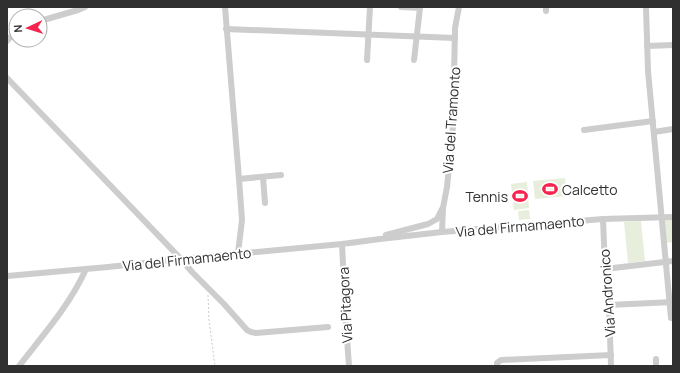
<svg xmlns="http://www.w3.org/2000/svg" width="680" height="373" font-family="Manrope,sans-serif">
<rect width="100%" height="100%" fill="#fff"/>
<!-- green -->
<g fill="#e8eedc">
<path d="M565 178 567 196 535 199 533 181Z"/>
<path d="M527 182 529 208 514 210 511 184Z"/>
<path d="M529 210 530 219 519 220 518 211Z"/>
<path d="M664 220H673V242L666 243Z"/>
<path d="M641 221 645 261 628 263 624 222Z"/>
</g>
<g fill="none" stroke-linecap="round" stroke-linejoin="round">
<!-- path -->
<path stroke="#cdcdcd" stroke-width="1" stroke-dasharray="2 2" stroke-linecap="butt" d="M208 295 209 320 215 366"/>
<!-- street -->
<g stroke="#cdcdcd" stroke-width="6">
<path d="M225 7 239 179 242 220 238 253"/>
<path d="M401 7 420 8 414 60"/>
<path d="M546 7V11"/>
<path d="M646 7 648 71 671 318"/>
<path d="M40 21 78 10 85 7"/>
<path d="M226 29 455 38"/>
<path d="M7 41 16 31"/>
<path d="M647 46 673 45"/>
<path d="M367 60 370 7"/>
<path d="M7 78 181 259"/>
<path d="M584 130 653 121"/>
<path d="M654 132 673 129"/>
<path d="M263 177 265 203"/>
<path d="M239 179 281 175"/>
<path d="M603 219 605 269 609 305 611 366"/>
<path d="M442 232 443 208 447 187 453 126 455 28 459 7"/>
<path d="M386 235 428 224 437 219 442 209"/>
<path d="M342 244 346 324 349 366"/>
<path d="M186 258 187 266 192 272 224 304 247 330 251 332 256 333 328 327"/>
<path d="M605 269 673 261"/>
<path d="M7 276 108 267 181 259 342 244 380 239 442 232 603 219 673 217"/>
<path d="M609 305 673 302"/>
<path d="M656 359V366"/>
<path d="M19 366C43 335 70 305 86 269"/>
<path d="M497 366V363L501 360 611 355"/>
</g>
</g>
<!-- icons -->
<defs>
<symbol id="stadium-bare" viewBox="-9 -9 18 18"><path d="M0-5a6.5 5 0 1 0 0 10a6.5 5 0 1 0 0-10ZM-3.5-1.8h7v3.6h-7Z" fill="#f5234d" stroke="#fff" stroke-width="2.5" paint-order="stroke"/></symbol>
</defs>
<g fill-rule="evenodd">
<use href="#stadium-bare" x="539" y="178" width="22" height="22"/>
<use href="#stadium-bare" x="509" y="185" width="22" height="22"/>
</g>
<g text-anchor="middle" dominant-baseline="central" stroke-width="4" stroke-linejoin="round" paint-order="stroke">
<!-- street labels -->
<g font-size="14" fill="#303030" stroke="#fff">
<text transform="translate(451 120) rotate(-86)">Via del Tramonto</text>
<text transform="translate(520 226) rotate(-5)">Via del Firmamaento</text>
<text transform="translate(187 259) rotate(-6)">Via del Firmamaento</text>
<text transform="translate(607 293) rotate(-94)">Via Andronico</text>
<text transform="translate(345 305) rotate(-93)">Via Pitagora</text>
</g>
<!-- poi labels -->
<g font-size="14" fill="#303030" stroke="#fff" text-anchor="start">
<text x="562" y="189">Calcetto</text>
<text x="508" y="196" text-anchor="end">Tennis</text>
</g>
</g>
<!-- border -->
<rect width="680" height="373" fill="none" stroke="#303030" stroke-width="16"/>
<!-- north arrow -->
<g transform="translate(28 28) rotate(266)"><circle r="19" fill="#ffffff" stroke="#acacac"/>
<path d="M0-3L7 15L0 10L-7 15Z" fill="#f5234d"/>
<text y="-6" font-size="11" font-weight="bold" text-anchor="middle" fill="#303030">N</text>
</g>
</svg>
